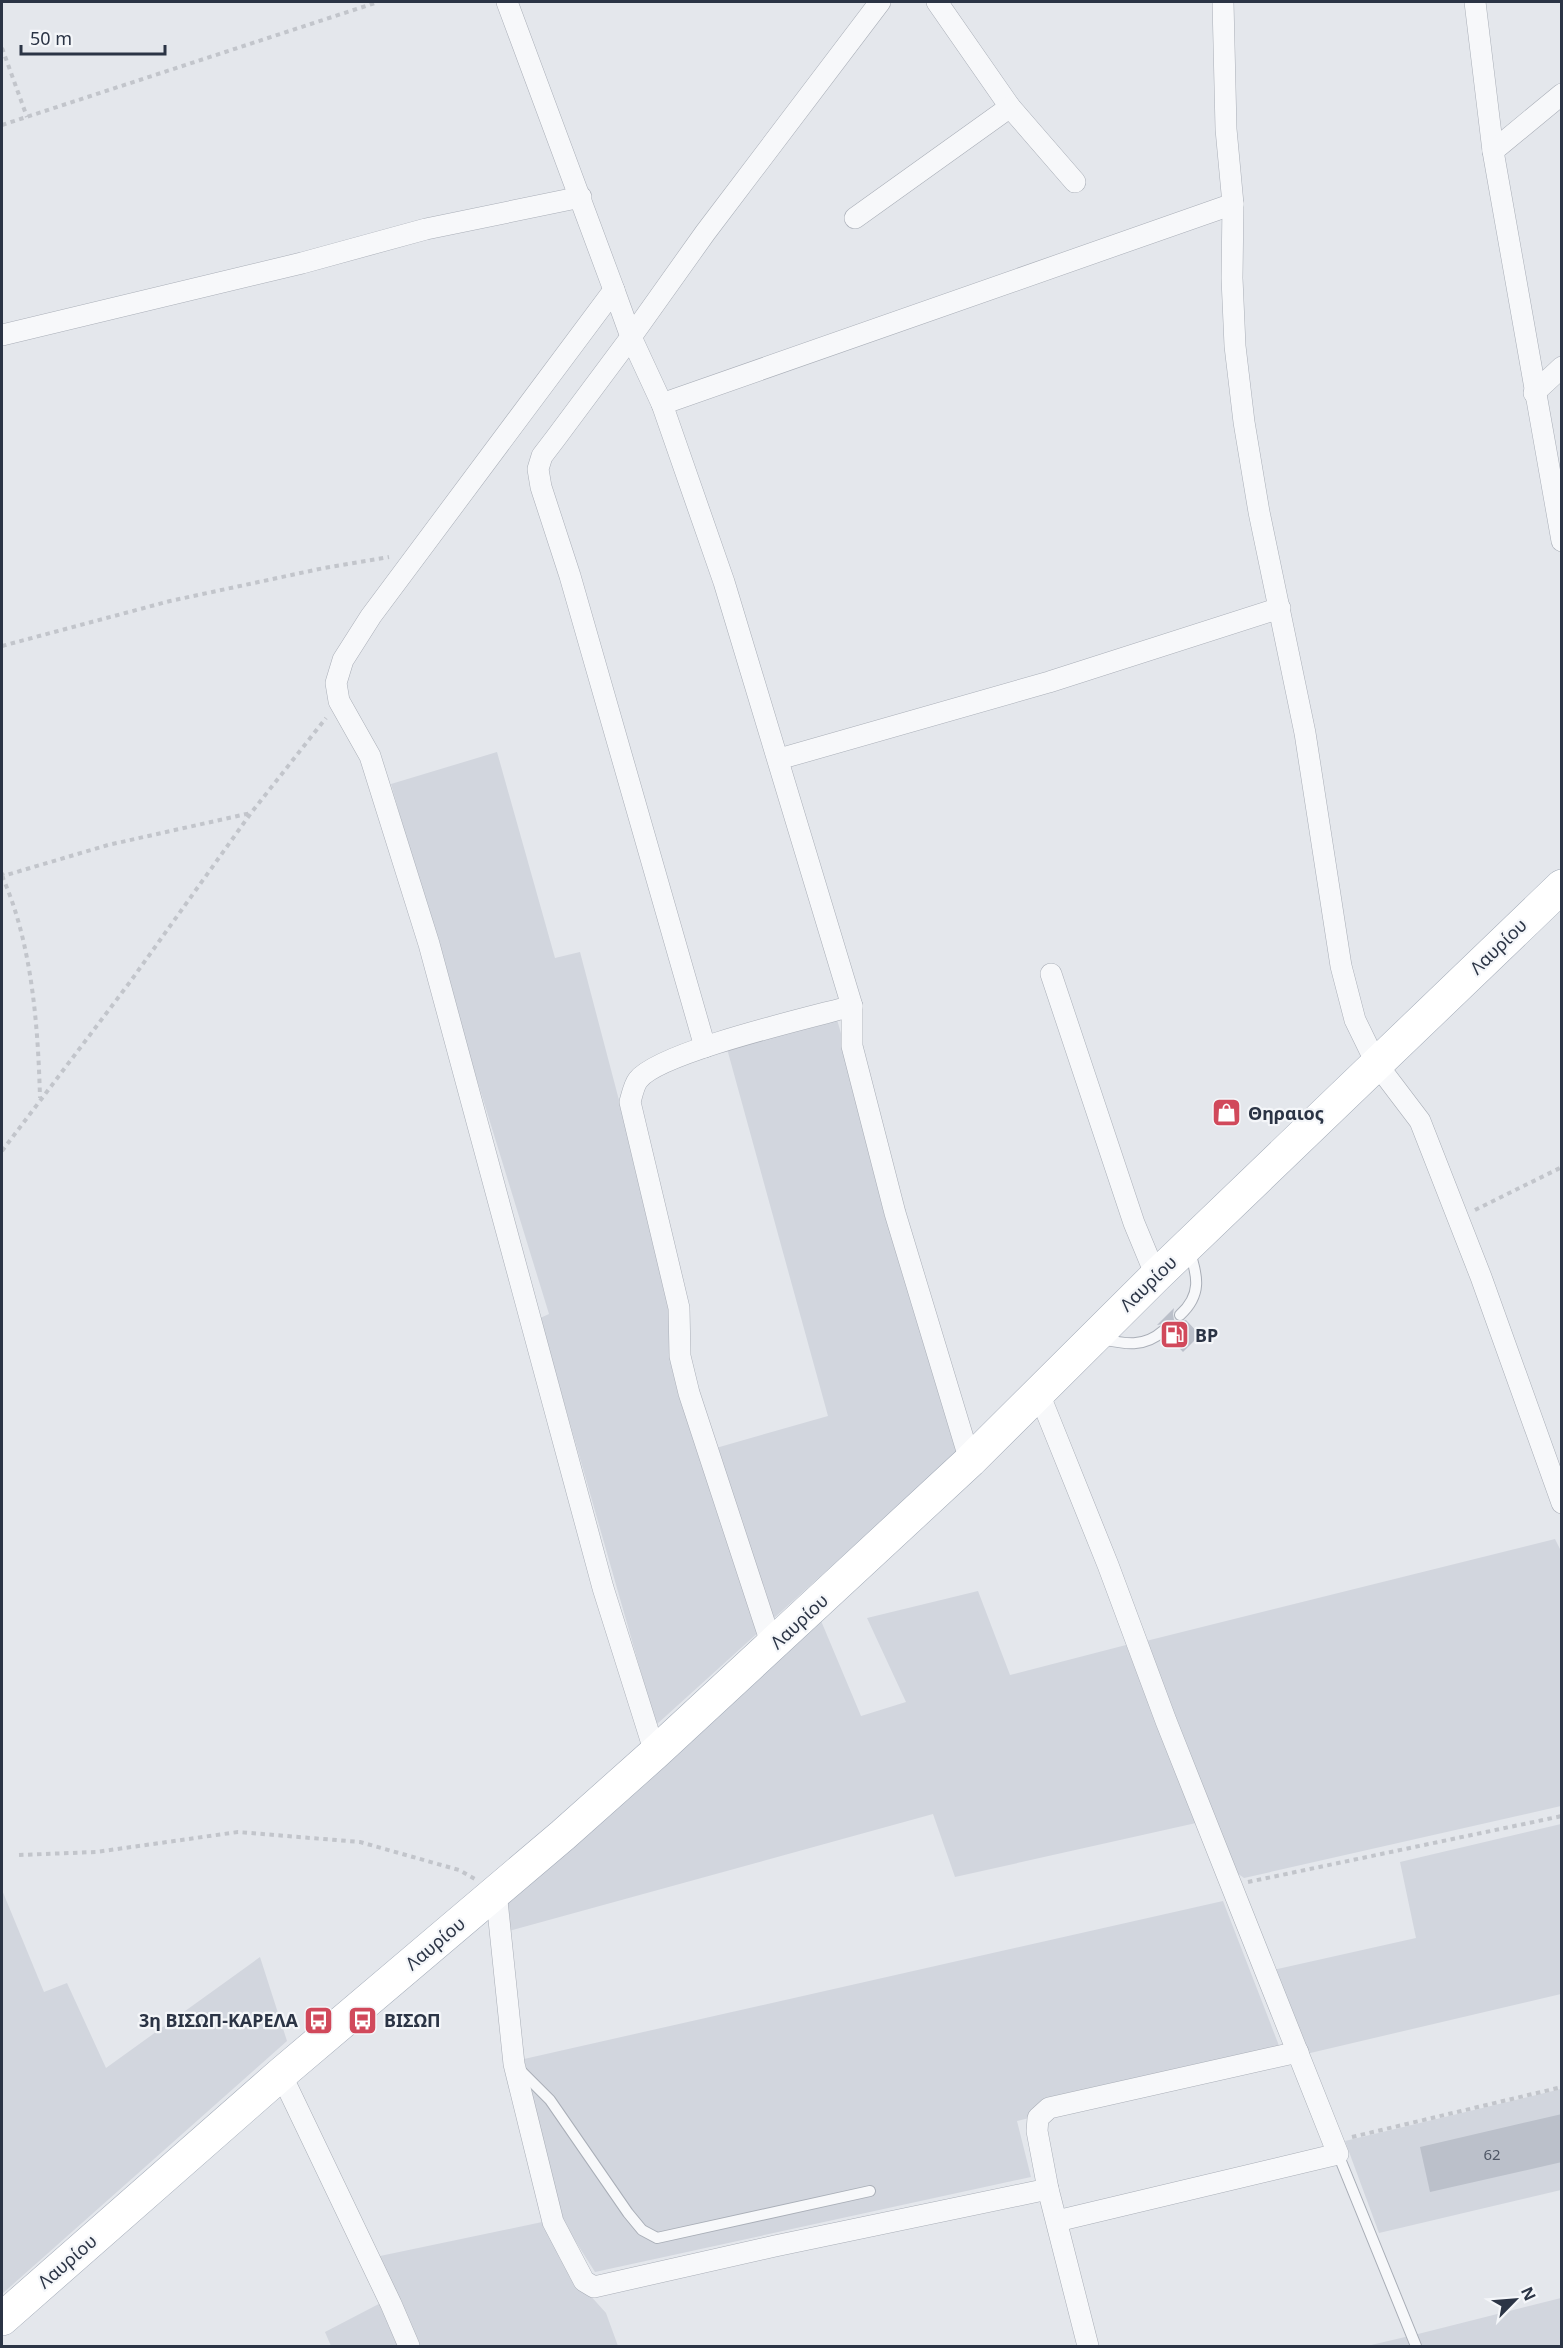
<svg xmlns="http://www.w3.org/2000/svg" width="1563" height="2348" font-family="'Noto Sans',sans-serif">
<rect width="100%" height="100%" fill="#e4e7ec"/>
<!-- built -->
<g fill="#d2d6de">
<path d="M497 752 555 958 580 952 674 1309 702 1452 828 1416 726 1045 836 1016 960 1450 656 1725 540 1318 549 1314 447 982 391 784Z"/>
<path d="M1555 1539 1562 1553 1561 1806 1244 1878 1230 1868 1142 1642Z"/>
<path d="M978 1591 1010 1675 1126 1645 1196 1823 955 1877 933 1814 502 1933 500 1909 819 1616 861 1716 906 1702 867 1618Z"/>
<path d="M1561 1824V1994L1306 2054 1273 1970 1416 1938 1400 1862Z"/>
<path d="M2 1890 44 1992 67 1983 106 2068 260 1957 287 2041 2 2294Z"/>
<path d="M1223 1901 1283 2056 1017 2121 1031 2177 595 2272 562 2220 524 2059Z"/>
<path d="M1561 2089V2190L1379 2233 1345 2141Z"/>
<path d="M547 2221 588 2293 606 2313 618 2346H331L325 2332 396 2295 380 2256Z"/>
<path d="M1561 2298V2346H1367L1418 2334Z"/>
</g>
<!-- building -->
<g fill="#bbc0ca">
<path d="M1174 1308 1173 1314 1174 1320 1179 1322 1186 1320 1200 1335 1183 1352 1168 1336 1170 1331 1169 1326 1163 1324 1157 1325Z"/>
<path d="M1562 2114V2162L1430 2192 1420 2147Z"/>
</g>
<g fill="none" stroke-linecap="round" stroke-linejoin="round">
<defs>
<g id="lane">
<path d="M1180 1315C1202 1295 1198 1276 1189 1250"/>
<path d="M1102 1339C1125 1344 1144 1348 1163 1331"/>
<path d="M518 2068 550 2100 628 2213 642 2230 657 2238 870 2191"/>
<path d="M1338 2154 1416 2346"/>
</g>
<g id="street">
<path d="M507 2 614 290"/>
<path d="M937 2 1010 107"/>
<path d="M1223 2 1226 129 1233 204 1232 278 1235 346 1244 422 1259 512 1305 733 1341 966 1355 1020 1376 1063 1420 1121 1481 1277 1562 1503"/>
<path d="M1475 2 1493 151 1562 541"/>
<path d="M1493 151 1562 94"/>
<path d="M855 218 1010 107 1075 182"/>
<path d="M2 335 302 263 426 229 581 197"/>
<path d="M1534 393 1562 367"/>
<path d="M662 404 1233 204"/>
<path d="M779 759 1049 682 1280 608"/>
<path d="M1051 974 1134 1223 1156 1276"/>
<path d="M705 1047 570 576 541 487 538 469 542 456 555 439 631 337 705 233 880 2"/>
<path d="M1038 1391 1108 1565 1166 1721 1338 2154 1057 2221"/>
<path d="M772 1646 689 1393 680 1356 679 1308 630 1102C632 1095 634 1085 638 1080 659 1052 812 1017 852 1006"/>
<path d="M655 1753 603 1588 429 944 370 756 339 701 336 683 343 660 371 616 614 290 631 337 662 404 724 582 852 1006V1046L895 1213 970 1461"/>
<path d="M496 1891 514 2064 553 2222 584 2281 594 2287 775 2246 1048 2189"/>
<path d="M281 2074 391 2304 409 2346"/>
<path d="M1088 2346 1048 2189 1037 2131 1038 2118 1049 2108 1298 2052"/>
</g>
<path id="primary" d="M2 2319 281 2074 563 1835 655 1753 970 1461 1156 1276 1562 886"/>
</defs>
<!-- lane casing -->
<use href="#lane" stroke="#a9aeb7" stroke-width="12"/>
<!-- street casing -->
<use href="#street" stroke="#a9aeb7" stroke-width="22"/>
<!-- primary casing -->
<use href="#primary" stroke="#a3abb8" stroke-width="34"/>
<!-- path -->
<g stroke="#c2c5cb" stroke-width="4" stroke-dasharray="4.5 4.5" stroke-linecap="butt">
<path d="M2 48 27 117"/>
<path d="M2 125 378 2"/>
<path d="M2 646 170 601 324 568 389 557"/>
<path d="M2 873 3 876 108 845 251 813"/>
<path d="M2 876C32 943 38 1025 40 1098"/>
<path d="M2 1151 130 982 251 813 326 718"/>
<path d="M1475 1210 1562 1167"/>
<path d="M19 1855 96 1852 238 1832 360 1842 459 1870 475 1879"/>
<path d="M1248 1882 1562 1816"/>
<path d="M1352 2137 1562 2087"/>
</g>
<!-- lane -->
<use href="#lane" stroke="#f7f8fa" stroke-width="10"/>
<!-- street -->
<use href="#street" stroke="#f7f8fa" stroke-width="21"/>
<!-- primary -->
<use href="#primary" stroke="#fff" stroke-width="33"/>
</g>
<!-- icons -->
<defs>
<symbol id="shop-square" viewBox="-11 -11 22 22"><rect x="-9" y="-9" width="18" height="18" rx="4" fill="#d1495b" stroke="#f4f6f9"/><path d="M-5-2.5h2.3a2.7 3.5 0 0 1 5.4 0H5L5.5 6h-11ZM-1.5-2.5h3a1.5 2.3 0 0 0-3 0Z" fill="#fff"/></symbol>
<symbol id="fuel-square" viewBox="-11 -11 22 22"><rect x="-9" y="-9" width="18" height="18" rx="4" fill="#d1495b" stroke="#f4f6f9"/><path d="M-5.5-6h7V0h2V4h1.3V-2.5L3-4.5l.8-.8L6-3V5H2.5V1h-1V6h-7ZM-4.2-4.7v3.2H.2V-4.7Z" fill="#fff"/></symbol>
<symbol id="bus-square" viewBox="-11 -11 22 22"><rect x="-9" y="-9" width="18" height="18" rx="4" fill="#d1495b" stroke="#f4f6f9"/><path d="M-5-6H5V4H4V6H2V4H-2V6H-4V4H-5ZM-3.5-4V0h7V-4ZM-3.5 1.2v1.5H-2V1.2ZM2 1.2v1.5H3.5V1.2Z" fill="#fff"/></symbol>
</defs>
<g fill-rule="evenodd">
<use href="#shop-square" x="1210" y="1096" width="33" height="33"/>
<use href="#fuel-square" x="1158" y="1318" width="33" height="33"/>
<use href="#bus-square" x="302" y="2004" width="33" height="33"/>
<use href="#bus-square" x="346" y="2004" width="33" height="33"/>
</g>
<g text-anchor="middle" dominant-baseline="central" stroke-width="4.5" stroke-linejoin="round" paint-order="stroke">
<!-- number labels -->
<g font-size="15" fill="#4f5766">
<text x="1492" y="2154">62</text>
</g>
<!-- street labels -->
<g font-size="18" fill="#2b3445" stroke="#f4f6f9">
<text transform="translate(1498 946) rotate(-44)">Λαυρίου</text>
<text transform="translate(1148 1283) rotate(-44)">Λαυρίου</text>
<text transform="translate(799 1621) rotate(-43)">Λαυρίου</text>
<text transform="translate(435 1943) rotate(-40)">Λαυρίου</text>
<text transform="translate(67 2261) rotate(-41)">Λαυρίου</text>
</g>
<!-- poi labels -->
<g font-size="18" font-weight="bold" fill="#2b3445" stroke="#f4f6f9" text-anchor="start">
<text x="1248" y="1113">Θηραιος</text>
<text x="1195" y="1335">BP</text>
<text x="298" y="2020" text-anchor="end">3η ΒΙΣΩΠ-ΚΑΡΕΛΑ</text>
<text x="384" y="2020">ΒΙΣΩΠ</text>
</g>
</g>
<!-- border -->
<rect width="1563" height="2348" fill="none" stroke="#2b3445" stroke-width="6"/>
<!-- north arrow -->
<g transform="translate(1515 2300) rotate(65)" stroke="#f4f6f9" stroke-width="4.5" paint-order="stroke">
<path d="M0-4.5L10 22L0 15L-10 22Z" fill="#2b3445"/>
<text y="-9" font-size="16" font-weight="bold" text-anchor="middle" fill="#2b3445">N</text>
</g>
<!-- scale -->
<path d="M21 45v9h144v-9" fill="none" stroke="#2b3445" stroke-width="3"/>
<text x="30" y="45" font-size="18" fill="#2b3445" stroke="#f4f6f9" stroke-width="4.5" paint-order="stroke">50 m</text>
</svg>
